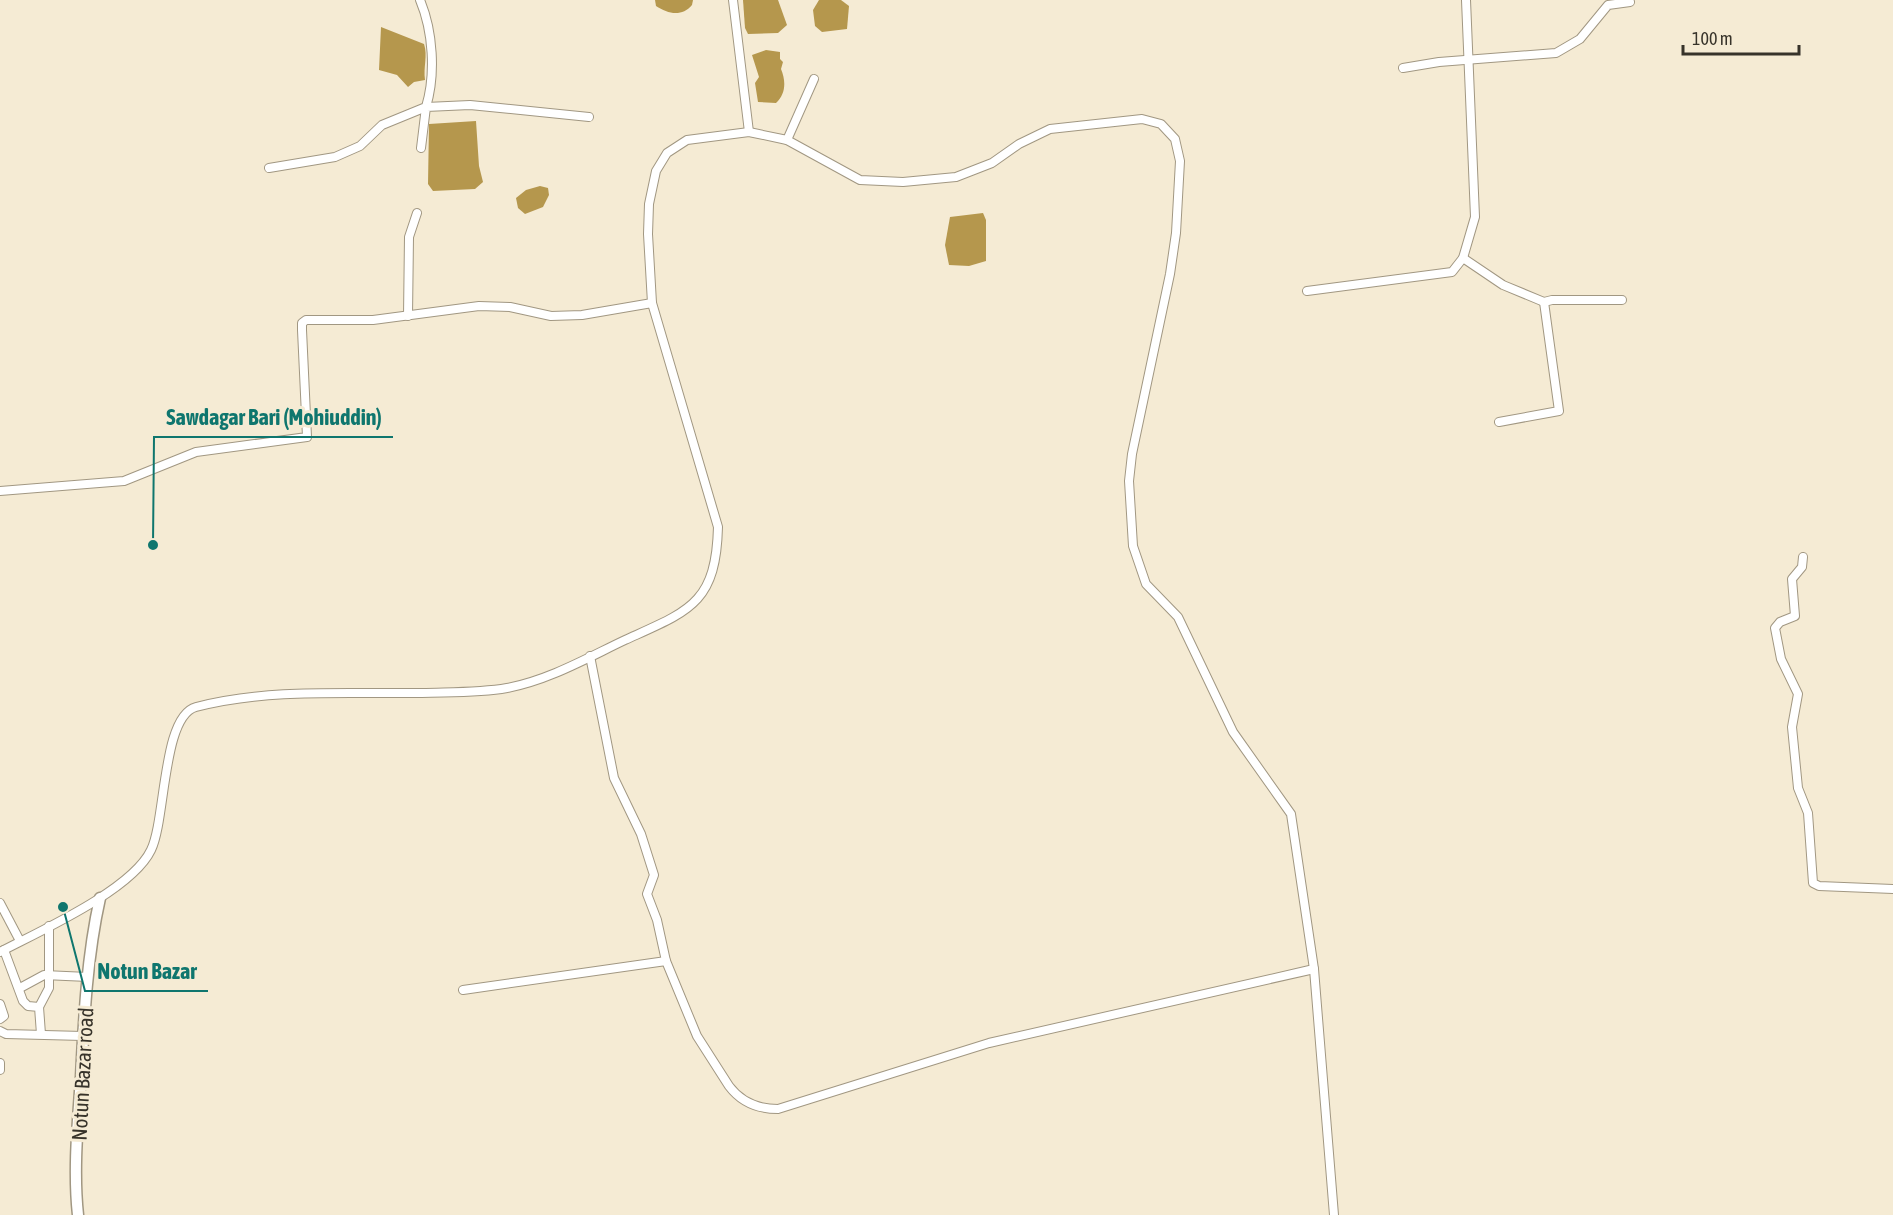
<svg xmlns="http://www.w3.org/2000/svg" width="1893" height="1215" font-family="'Asap Condensed',sans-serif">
<rect width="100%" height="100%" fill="#f5ebd4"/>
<!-- water -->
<g fill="#b5974d">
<path d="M655 0H693L692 5C682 17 668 14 656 6Z"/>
<path d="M743 0H778L787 25 778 33 748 34 745 28Z"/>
<path d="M819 0H841L849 6 847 29 822 32 815 26 813 10Z"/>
<path d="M381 27 424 44C428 56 423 67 425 80L414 82 408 87 397 75 379 70Z"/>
<path d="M766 50 780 52V59L783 62 781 69C786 81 786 94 776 103L758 102 755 83 759 77 752 55Z"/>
<path d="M476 121 479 166 483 182 475 189 433 191 428 184 429 124Z"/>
<path d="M540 186 548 188 549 195 543 207 525 214 518 208 516 198 526 190Z"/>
<path d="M983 213 986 220V261L969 266 949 265 945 245 950 217Z"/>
</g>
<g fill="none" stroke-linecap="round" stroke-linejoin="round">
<defs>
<g id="street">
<path d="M733 0 749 132"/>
<path d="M1403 68 1439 62 1556 53 1580 39 1608 5 1630 2"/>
<path d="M787 140 814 79"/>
<path d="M421 148 426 107 470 105 589 117"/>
<path d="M269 168 335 157 360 146 382 125 426 107C436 74 433 31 420 0"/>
<path d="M1463 258 1503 285 1544 302 1552 300H1622"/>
<path d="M1307 291 1452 272 1463 258 1475 217 1466 0"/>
<path d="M408 316 409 237 417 213"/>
<path d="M1499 422 1559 411 1544 302"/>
<path d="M0 491 124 481 196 452 307 437 302 330V323L306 320H373L479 306 510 307 551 316 582 315 652 303"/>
<path d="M1803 557 1802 567 1792 579 1795 616 1780 622 1775 628 1781 659 1798 694 1792 727 1798 788 1808 813 1813 883 1819 886 1893 889"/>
<path d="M590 656 614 778 641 834 654 875 647 894 657 920 666 961 697 1036 729 1086C741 1102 758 1109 778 1109L989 1043 1314 969"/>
<path d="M0 903 20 941"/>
<path d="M4 950 23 1001 28 1006 39 1007 41 1034"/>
<path d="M0 952C40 931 132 890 151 850 166 820 162 716 196 707 269 688 348 694 422 693 451 692 479 693 507 688 549 680 587 658 625 640 689 611 716 604 718 527L652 303 648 234 649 204 656 171 667 153 687 140 749 132 787 140 860 180 903 182 956 177 992 163 1019 144 1050 129 1142 119 1161 124 1175 139 1180 161 1176 233 1170 274 1132 454 1129 481 1133 546 1146 584 1178 617 1233 732 1291 814 1314 969 1334 1215"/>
<path d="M20 988 44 975 88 977"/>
<path d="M463 990 666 961"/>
<path d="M0 1004 4 1016 0 1019"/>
<path d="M39 1007 49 988V926"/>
<path d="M0 1031 6 1034 83 1036"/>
<path d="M0 1063V1070"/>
</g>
<path id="secondary" d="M78 1215C73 1169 78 1122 81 1077 84 1017 87 956 100 898"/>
</defs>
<!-- street casing -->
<use href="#street" stroke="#a19782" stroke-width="10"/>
<!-- secondary casing -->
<use href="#secondary" stroke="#a19782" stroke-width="13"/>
<!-- street -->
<use href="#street" stroke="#fff" stroke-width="8"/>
<!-- secondary -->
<use href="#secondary" stroke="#fff" stroke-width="10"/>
</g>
<g text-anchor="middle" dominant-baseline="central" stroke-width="6" stroke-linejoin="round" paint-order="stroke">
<!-- street labels -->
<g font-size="21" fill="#37332a" stroke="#f5ebd4">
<text transform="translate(82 1074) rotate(-87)">Notun Bazar road</text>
</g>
</g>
<!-- callouts -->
<path fill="none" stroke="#0f766e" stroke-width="2" d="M153 545L154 437H393M63 907L85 991H208"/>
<g fill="#0f766e" stroke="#f5ebd4" stroke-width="2">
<circle cx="153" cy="545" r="6"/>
<circle cx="63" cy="907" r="6"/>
</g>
<g font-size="22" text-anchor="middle" font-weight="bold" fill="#0f766e" stroke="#f5ebd4" stroke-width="6" stroke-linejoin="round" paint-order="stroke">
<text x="274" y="425">Sawdagar Bari (Mohiuddin)</text>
<text x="147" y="979">Notun Bazar</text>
</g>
<!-- scale -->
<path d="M1683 45v9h116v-9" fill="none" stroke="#37332a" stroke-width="3"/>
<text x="1692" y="45" font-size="18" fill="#37332a" stroke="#f5ebd4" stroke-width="4.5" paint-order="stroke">100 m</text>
</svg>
